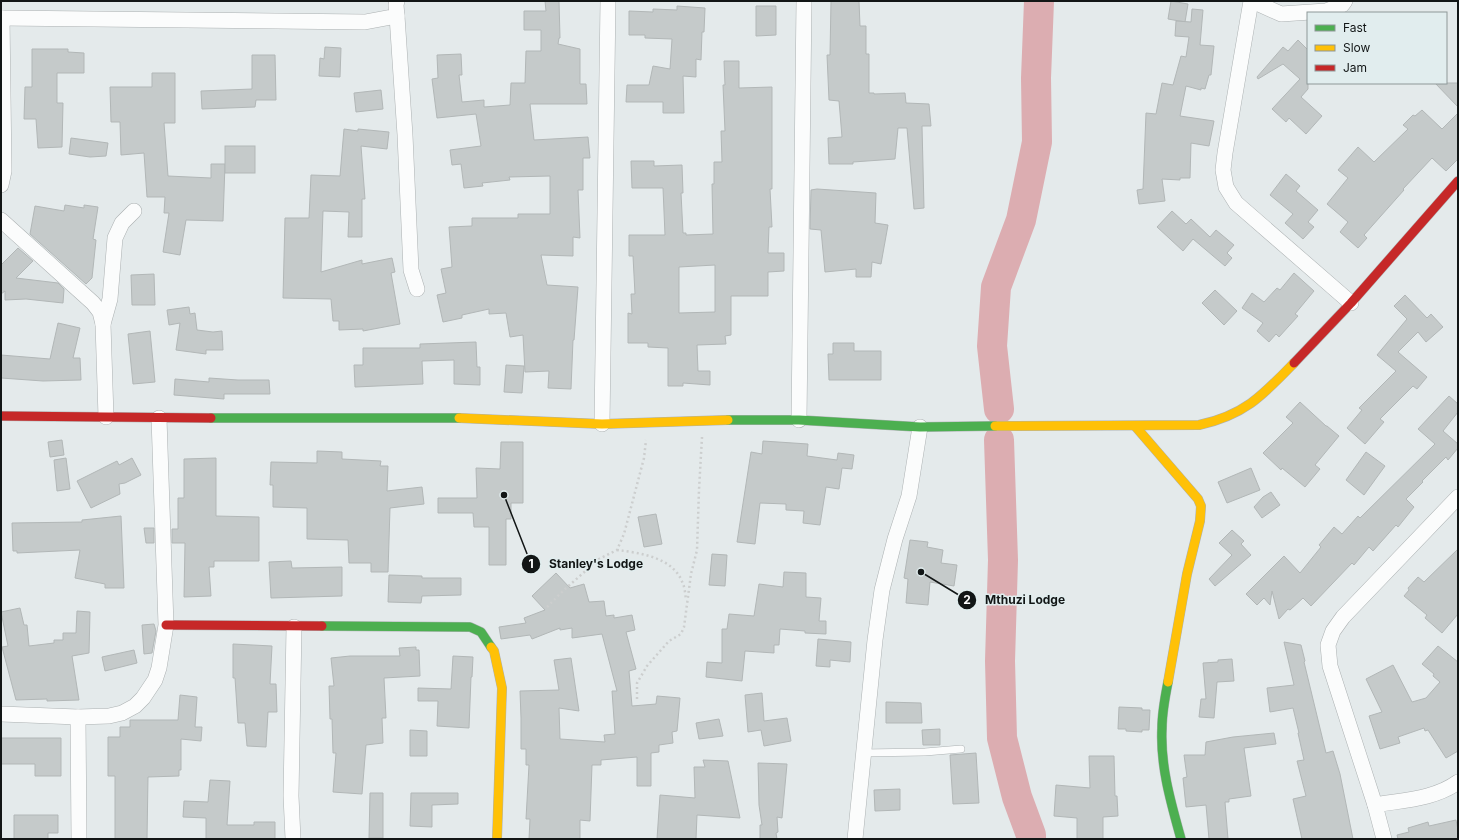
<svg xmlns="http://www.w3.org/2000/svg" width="1459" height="840" font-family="Inter,sans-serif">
<rect width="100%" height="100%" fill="#e4eaeb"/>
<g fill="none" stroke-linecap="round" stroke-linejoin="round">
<!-- river -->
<g stroke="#dcadb1" stroke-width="30">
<path d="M999 409 992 346 996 287 1021 220 1037 142 1036 78 1039 1"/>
<path d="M999 440 1003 560 1000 661 1002 738 1017 797 1031 835V839"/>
</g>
</g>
<!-- building -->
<g fill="#c5caca" stroke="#b2b7b7" fill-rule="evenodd">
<path d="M545 1H559L560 38H559L558 44 580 49V84H586L587 104H530L534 140 588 137 590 158H583V190H578L580 238 573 237V256L541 255 547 285 578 287 574 340H573L571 389 548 388 549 371 525 372 523 335 510 337 506 313 489 314V309L462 315V318L443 322 437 295 446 293 441 269 452 267 449 227 472 226V218H518V214H550V176L509 177 510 180 482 183 483 186 464 188 461 164 452 165 450 150 481 146 476 114 437 118 432 79 438 78 437 55 461 54 462 75H459L462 102 484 100V107L510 105 511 83H525L526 51H541V30H524V11H546Z"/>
<path d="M831 1H859L860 26H866V54H869V93H874V94L905 93 906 103 929 104 931 126H922L924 208 914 209 907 128H898L895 159 853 162V164H829L828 138 842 137 839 101 829 100 827 55H830Z"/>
<path d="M1171 1 1188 4 1185 22 1168 19Z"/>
<path d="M677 6 705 8 704 32H702L701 60 696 59V77L683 76 684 113H663V102H626L627 85H649L653 66 670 69 672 39 645 38V35H629V11L653 12V9L677 10Z"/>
<path d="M756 6H776V35L756 36Z"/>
<path d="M1192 9 1203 10 1200 45 1214 46 1211 75H1209L1205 89 1201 88V90L1186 86 1180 116 1214 121 1209 146 1191 143 1190 178H1180V180L1162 179 1165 201 1139 204 1137 190 1143 189 1146 113 1156 114 1162 83 1173 85 1181 56 1186 57 1189 37 1175 36 1176 21 1191 22Z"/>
<path d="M1298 40 1308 50V89L1301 97 1322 116 1306 134 1289 118 1286 122 1272 109 1300 79 1283 64 1258 79 1257 77 1283 47 1288 51Z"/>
<path d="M325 47 341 48 340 77 319 76 320 58 324 59Z"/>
<path d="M32 49H68V52L84 53V73H57V103H63L62 147 38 148 36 119H24L25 87H32Z"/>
<path d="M252 55H275L276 100H256L255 107 202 109 201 91 252 89Z"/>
<path d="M724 61H739V88L772 87V189H770L772 227H769L768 253H784V271L768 272V296H731V335L725 336 726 344 697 345 698 371H710V385L683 383V386H668V348L648 347V343H628V313L632 314 631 294H635L633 256H629V235H665L663 188H632L631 161H654V166L682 165 683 193H681L683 233H686V235L713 234 712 184H714V162H722L721 131H725L723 85H725ZM715 265V312L679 313V267Z"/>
<path d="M152 73H175V123H164L168 176 211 178V164H225L223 221 186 220 180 255 163 252 169 213H164L165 197H147L144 153 121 155 120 122H111L110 87H152Z"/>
<path d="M1435 83H1458V107Z"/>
<path d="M381 90 383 109 356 112 354 93Z"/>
<path d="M1422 110 1442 129 1458 113V159L1446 171 1432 158 1403 189 1404 190 1364 235 1367 238 1358 248 1340 232 1348 222 1327 204 1348 178 1338 170 1358 147 1374 162 1408 129 1403 125 1413 115 1415 116Z"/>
<path d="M344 129 358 131V129L389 132 387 149 361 146 365 199H362V237H348L349 212 323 211 321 272 362 260V264L392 258 395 272 391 273 400 324 363 331V329L339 330V321H333L331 299 283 298 285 218H309L311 175 340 176Z"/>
<path d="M71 138 108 143 106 156 90 157 69 154Z"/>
<rect x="225" y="146" width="30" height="27"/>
<path d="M1286 174 1300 186 1296 191 1318 210 1308 222 1314 227 1303 239 1285 223 1293 214 1270 195Z"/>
<path d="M817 189 876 193 875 223 888 225 881 264 872 262 871 277H856V269L825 272 821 230 810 229 811 190Z"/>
<path d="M65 205 84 208V205L98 207 93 239 96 240 92 278 86 284 30 234 35 206 64 211Z"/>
<path d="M1172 211 1186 224 1191 219 1210 237 1216 230 1234 245 1227 253 1232 258 1225 266 1193 239 1183 251 1157 227Z"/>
<path d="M18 248 33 261 16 278 58 283 64 289 63 303 26 299 5 300V291L1 294V265Z"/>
<path d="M1294 273 1314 291 1295 314 1298 316 1279 337 1276 334 1269 342 1257 331 1263 323 1242 308 1252 293 1264 302 1277 288 1280 290Z"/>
<path d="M154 274 155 305H132L131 275Z"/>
<path d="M1215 290 1237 311 1224 325 1202 303Z"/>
<path d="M1405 295 1427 318 1431 314 1443 327 1426 342 1418 332 1398 352 1427 377 1417 389 1413 386 1380 419 1384 422 1365 444 1347 428 1362 410 1359 408 1396 371 1377 355 1407 319 1394 306Z"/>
<path d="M189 307 190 314 195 313 197 330 213 332 222 331 223 350H206V354L176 350 180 323 169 325 167 310Z"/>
<path d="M58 323 80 328 73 358H80L81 380 43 381 1 378V355L50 359Z"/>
<path d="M150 331 155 382 133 384 128 334Z"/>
<path d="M476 342 477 367H480V385L454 384V360L422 361 423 384 355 387 354 365H363V348H420V344Z"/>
<path d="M833 343H854V351H881V380H829L828 354H833Z"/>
<path d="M506 365 524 366 522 393 504 392Z"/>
<path d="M209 378 238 380H269L270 394H224V399L174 395 175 379 209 382Z"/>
<path d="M1449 396 1458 404V412L1443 431 1458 444V448L1448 460 1446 457 1422 481 1423 482 1406 499 1414 507 1398 527 1396 525 1373 551 1369 547 1354 565 1352 563 1311 606 1303 598 1290 610 1288 609 1279 619 1272 591 1270 605 1264 598 1257 605 1246 594 1284 556 1300 573 1321 547 1319 545 1334 527 1342 534 1358 516 1360 518 1435 444 1418 429Z"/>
<path d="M1300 402 1326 426H1327L1339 436 1315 465 1320 469 1305 487 1282 468 1281 470 1263 453 1293 423 1286 417Z"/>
<path d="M62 440 64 455 50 457 48 442Z"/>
<path d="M763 441 808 444 807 456 837 460 838 453 854 455 852 469 842 468 839 489 826 487 820 525 803 523 804 511 786 510V504L760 503 755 544 737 542 751 452 762 454Z"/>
<path d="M501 442H523V503H511V519H506V565H489V527H474L473 513H438V498H477L476 468 500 469Z"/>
<path d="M317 451 342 452V459L381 461 380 466H388L387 491 422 487 424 504 390 508 388 572H371V563H349L348 540 307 539V508L273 507V485H270L271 462 317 463Z"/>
<path d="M1366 452 1385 466 1364 495 1346 480Z"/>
<path d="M66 458 70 489 57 491 54 460Z"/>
<path d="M132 458 141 475 125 483 119 484 120 494 91 508 77 481 117 461 119 465Z"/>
<path d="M216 458V516L259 517V561H214V567H209L211 596 184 597 185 543H172V529H178V498H184V459Z"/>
<path d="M1251 468 1260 490 1227 503 1218 482Z"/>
<path d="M1271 492 1280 505 1262 518 1254 507 1263 497Z"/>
<path d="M656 514 662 544 644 547 638 517Z"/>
<path d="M121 516 124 588H105V584L75 578 80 550 17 553V551H13L12 523 82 522V520Z"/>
<path d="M144 528H154V543H146Z"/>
<path d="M1232 530 1244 541 1241 544 1251 555 1215 586 1209 579 1232 555 1219 543Z"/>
<path d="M910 540 928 542 927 547 943 550 941 563 957 565 954 586 930 582 928 605 906 603 908 579 904 578Z"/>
<path d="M1458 549V614L1442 633 1425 618 1427 615 1404 596 1409 590 1408 588 1418 577 1424 582Z"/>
<path d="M712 554 727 555 725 586 709 585Z"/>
<path d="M291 561 292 568 342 567V596L271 598 269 562Z"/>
<path d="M784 572 806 573V597L821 598 819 621H826V634L805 633V631L780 629 779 645H774V653L745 651 742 681 706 677 707 662 722 663V629H727L729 614 754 616 759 584 783 587Z"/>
<path d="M556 573 570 588 584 584 589 602 604 601 606 616 614 615V618L632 615 635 630 626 632 636 669 629 671 632 706 656 704 657 696 680 698 677 731 672 732 673 743 659 745V752L651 753V786H637V757L601 760V765H592L590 821 580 820V839H529L530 819H526L529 765H526V749H521V718L520 691 559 690 554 660 571 658 579 711 559 708 560 739 605 742 604 735 615 734 612 691H617L602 634 572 638V628L560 630V628L532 639 530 635 501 639 499 627 526 623 524 618 545 610 532 596Z"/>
<path d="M389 575 422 576V578H461V595L422 596 421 603 388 602Z"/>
<path d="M20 608 24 625H27L29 646 54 643V640H63V633H76L77 611 90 612 89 653 72 656 79 700 47 701V699L16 700 2 647 8 646 1 612Z"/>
<path d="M154 624 156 631 152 653 144 654 142 625Z"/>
<path d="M818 639 851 642 850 662 830 660V667L816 666Z"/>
<path d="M1284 642 1301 645 1305 661 1304 662 1326 753 1333 751 1340 774 1353 839H1302L1293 799 1306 796 1297 761 1304 760 1298 733H1299L1293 708 1270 712 1267 688 1294 685Z"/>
<path d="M233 644 272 646 270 684H276L277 712H268L266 747 247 746 245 723H238L235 678H233Z"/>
<path d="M1438 646 1458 662V751L1446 758 1428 730 1425 731 1424 728 1398 737 1400 743 1380 749 1369 716 1382 712 1366 679 1393 665 1412 702 1426 698 1440 682 1433 676 1434 674 1422 664Z"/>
<path d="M416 647V650H419L420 676 384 678 386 718H382L383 743 366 745 362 794 333 792 336 753H333L332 719H330L329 686H334L331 658 350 656H400L399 648Z"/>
<path d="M134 650 137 663 105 671 102 657Z"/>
<path d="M453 656 473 657 472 677H471L469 728 437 726 438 701H418V688L451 689Z"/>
<path d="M1232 659 1234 681 1217 682 1214 718 1199 717 1201 699H1206L1203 663 1218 662V660Z"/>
<path d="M762 693 764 721 787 718 791 741 764 746 761 730 748 732 745 695Z"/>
<path d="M180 695 197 697 195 727H202L201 741 181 739V770H179V776L148 777 147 839H115V776H108V737H120V727H130V720H178Z"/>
<path d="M886 702 921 703 922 723H886Z"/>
<path d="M1119 707 1142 708V710H1150L1149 730H1142V732L1126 731V729H1118Z"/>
<path d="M719 719 723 736 699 739 696 723Z"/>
<path d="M940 729V745H923L922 730Z"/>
<path d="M410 730 427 731V756H410Z"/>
<path d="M1274 733 1276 744 1244 748 1251 796 1229 799V802H1225L1228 839H1209L1206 805 1186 807 1183 778 1187 777 1184 755H1205L1206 742 1233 737Z"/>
<path d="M1 738H61V776H35V764H1Z"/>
<path d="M976 753 979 803 953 804 950 755Z"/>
<path d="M1089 756H1114L1115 796H1117L1118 816 1103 817V839H1077V818L1054 816 1056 785 1090 788Z"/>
<path d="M703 760 728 761 740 818 697 815 696 839H657L660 795 695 798 694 767H705Z"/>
<path d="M758 763 787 764 782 818 777 817 778 832 776 833 777 839H760V825H762L759 805Z"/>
<path d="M210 780 230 781 227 825H254V822H275V839H206V818L183 817 184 801 208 802Z"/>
<path d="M900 789V810L875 811 874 790Z"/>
<path d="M370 793H383V838H369Z"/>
<path d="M411 793H458V804L432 805V827L410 826Z"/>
<path d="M14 815H58V833H48V839H14Z"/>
<path d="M1456 820 1458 830V839H1398L1397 835 1409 832 1408 828 1428 822 1429 826Z"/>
</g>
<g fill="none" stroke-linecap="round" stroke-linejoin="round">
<defs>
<path id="lane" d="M863 753 925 752 961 749"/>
<g id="street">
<path d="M1251 1 1225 153 1223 170 1226 187 1236 203 1351 303"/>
<path d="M1252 1 1281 14 1326 11 1342 5 1345 1"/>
<path d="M397 16 405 135 411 270 417 289"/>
<path d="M1 18 365 22 397 16 396 5 397 1"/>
<path d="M1 185 4 171 2 18"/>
<path d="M1 220 93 303 100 312 103 324"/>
<path d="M106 417 103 324 110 299 115 238 122 223 134 211"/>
<path d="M799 420 804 1"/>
<path d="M602 424 608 1"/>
<path d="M1 714 78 717 109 716 122 713 135 706 143 698 155 680 159 668 166 625 159 418"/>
<path d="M78 717 79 839"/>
<path d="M1375 805C1403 800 1435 799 1458 782"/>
<path d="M293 839 291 796 294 627"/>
<path d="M855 839 875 640 882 590 895 539 909 496 920 427"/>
<path d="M1384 839 1375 805 1330 666 1328 645 1333 631 1343 617 1458 497"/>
</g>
<g id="fast">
<path d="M211 418H459"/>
<path d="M728 420H799L920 427 995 426"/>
<path d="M322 626 470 627 481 632 491 647"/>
<path d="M1168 682C1165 697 1162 712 1162 728 1160 766 1171 803 1181 839"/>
</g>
<g id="slow">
<path d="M459 418 602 424 728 420"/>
<path d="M995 426 1199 425C1245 415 1263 395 1294 363"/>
<path d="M1135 426 1198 499 1201 506 1200 521 1187 574 1168 682"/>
<path d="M491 647 494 651 502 688 497 839"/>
</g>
<g id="jam">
<path d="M1294 363 1351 303 1458 181"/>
<path d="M1 416 211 418"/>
<path d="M166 625 322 626"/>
</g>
</defs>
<!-- lane casing -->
<use href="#lane" stroke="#acb1b2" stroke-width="8"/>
<!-- street casing -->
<use href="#street" stroke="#acb1b2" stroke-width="16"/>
<!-- fast casing -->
<use href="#fast" stroke="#acb1b2" stroke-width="10"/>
<!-- slow casing -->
<use href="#slow" stroke="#acb1b2" stroke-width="10"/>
<!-- jam casing -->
<use href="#jam" stroke="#acb1b2" stroke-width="10"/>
<!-- path -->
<g stroke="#cccece" stroke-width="2.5" stroke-dasharray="2 3" stroke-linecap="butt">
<path d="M617 550C640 553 674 557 683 584 685 588 685 594 686 599"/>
<path d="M547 607 564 590 599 559 617 550 624 534 644 458 646 440"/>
<path d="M637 699V683L647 666 669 641 681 634 684 627 691 574 697 550 699 490 702 437"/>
</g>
<!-- lane -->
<use href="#lane" stroke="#fbfcfc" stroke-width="7"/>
<!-- street -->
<use href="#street" stroke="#fbfcfc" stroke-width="15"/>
<!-- fast -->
<use href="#fast" stroke="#4caf50" stroke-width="9"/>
<!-- slow -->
<use href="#slow" stroke="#ffc107" stroke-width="9"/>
<!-- jam -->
<use href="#jam" stroke="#c62828" stroke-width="9"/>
</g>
<!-- callouts -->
<path fill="none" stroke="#121616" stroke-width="1.5" d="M504 495L531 564M921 572L967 600"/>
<g fill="#121616" stroke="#e1edee" stroke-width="1.5">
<circle cx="504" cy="495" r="4"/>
<circle cx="921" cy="572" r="4"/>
<circle cx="531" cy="564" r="10"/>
<circle cx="967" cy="600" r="10"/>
</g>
<g font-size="12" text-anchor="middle" font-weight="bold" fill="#fff">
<text x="531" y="568">1</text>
<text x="967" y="604">2</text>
</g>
<g font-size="12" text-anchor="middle" font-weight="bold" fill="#121616" stroke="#e1edee" stroke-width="3" stroke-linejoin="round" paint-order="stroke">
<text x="596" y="568">Stanley's Lodge</text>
<text x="1025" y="604">Mthuzi Lodge</text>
</g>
<!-- border -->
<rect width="1459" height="840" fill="none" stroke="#121616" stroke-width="4"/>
<!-- legend -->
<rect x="1307" y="12" width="140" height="72" fill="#e1edee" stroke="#8e9798"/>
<rect x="1315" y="25" width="20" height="6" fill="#4caf50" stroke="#8e9798"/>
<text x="1343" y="32" font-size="12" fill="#121616">Fast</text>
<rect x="1315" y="45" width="20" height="6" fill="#ffc107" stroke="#8e9798"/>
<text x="1343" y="52" font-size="12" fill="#121616">Slow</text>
<rect x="1315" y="65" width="20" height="6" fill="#c62828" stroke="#8e9798"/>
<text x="1343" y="72" font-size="12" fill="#121616">Jam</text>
</svg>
